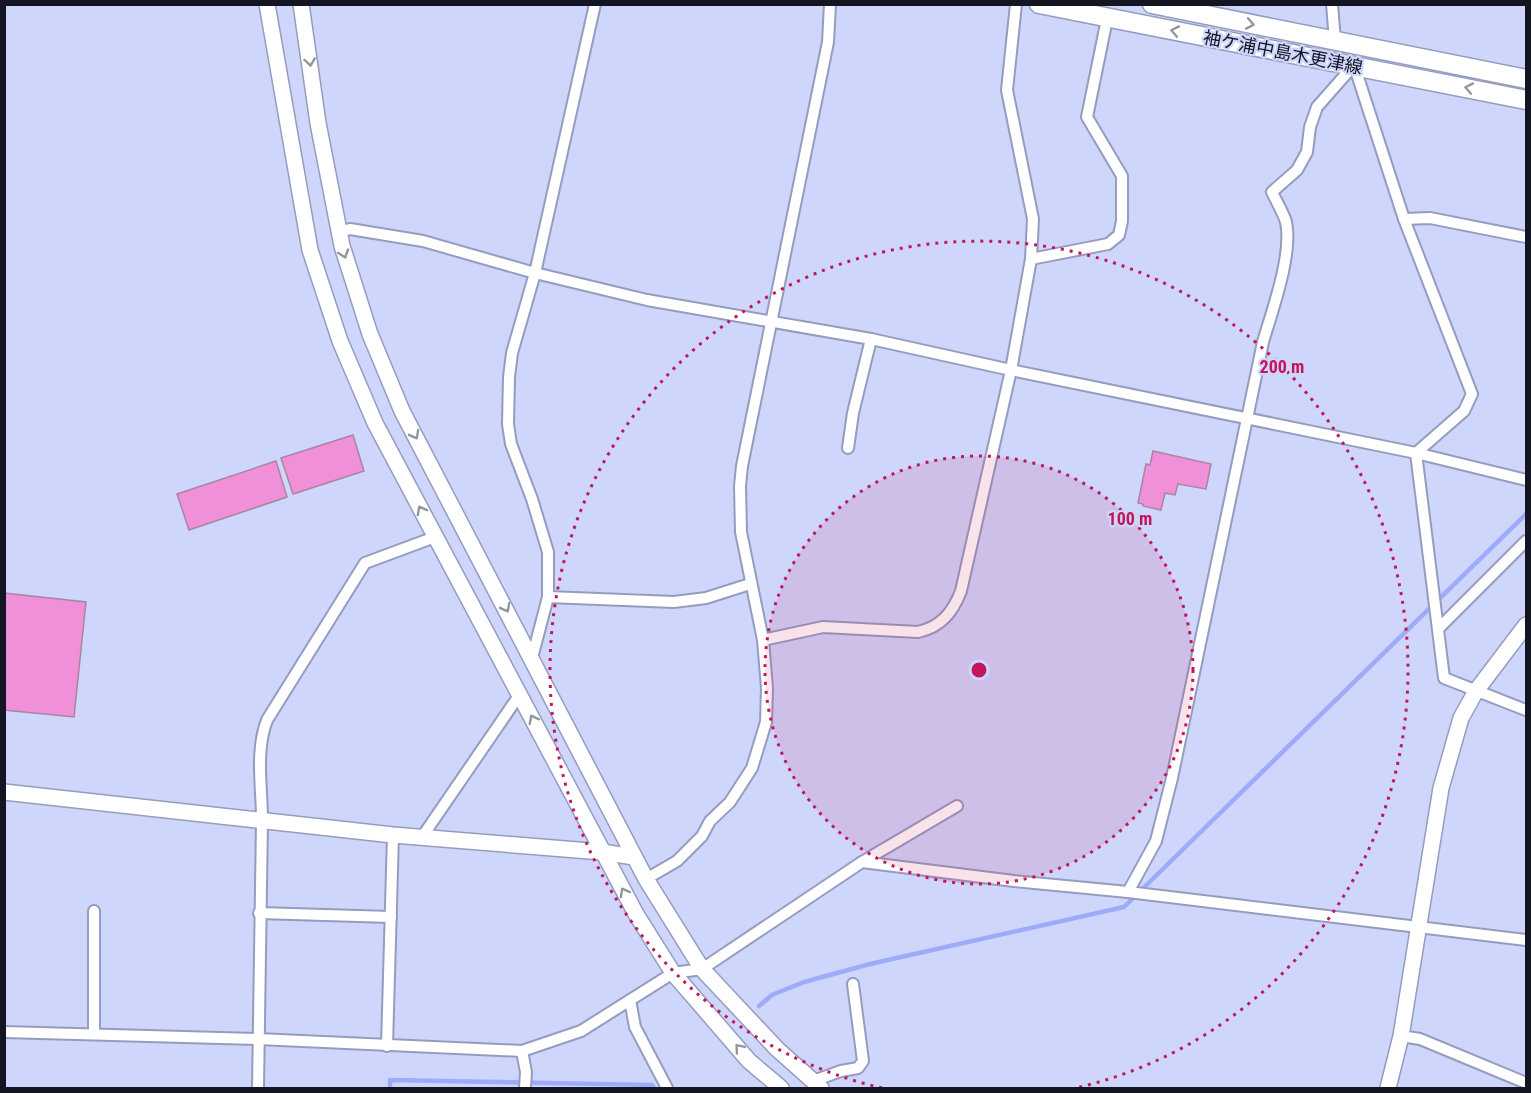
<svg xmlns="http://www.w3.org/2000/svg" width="1531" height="1093" font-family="'Roboto Condensed','Noto Sans JP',sans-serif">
<rect width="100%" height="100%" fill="#ced6fb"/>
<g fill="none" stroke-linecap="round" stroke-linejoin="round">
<!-- stream -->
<g stroke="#9eabfb" stroke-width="4.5">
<path d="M759 1006 772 995 804 982 870 964 1124 907 1526 514"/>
<path d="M390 1088V1080L652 1085 654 1088"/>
</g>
</g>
<!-- building -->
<g fill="#ef90d8" stroke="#a8869e" stroke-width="1.5">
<path d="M353 435 364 471 293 494 281 458Z"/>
<path d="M1153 451 1211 464 1206 489 1178 484 1175 495 1165 493 1161 510 1143 506V504L1138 503 1146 464 1150 465Z"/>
<path d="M276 461 287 497 189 530 177 494Z"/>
<path d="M4 593 86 602 74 717 4 710Z"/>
</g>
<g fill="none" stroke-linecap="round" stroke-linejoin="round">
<defs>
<g id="street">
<path d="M1332 4 1335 41"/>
<path d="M1354 65 1404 219 1472 394 1464 411 1416 453"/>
<path d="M1404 219 1430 218 1526 237"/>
<path d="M339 232 350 229 423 241 535 273 647 300 871 339 1011 370 1416 453 1526 480"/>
<path d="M1031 259 1108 244 1119 235 1122 221V176L1087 117 1107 19"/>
<path d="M848 448 853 413 871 339"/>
<path d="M1416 453 1444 678 1526 710"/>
<path d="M548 597 674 602 706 598 750 584"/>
<path d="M1438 629 1526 541"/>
<path d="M763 640 823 627 918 632C941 627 953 612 961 591L1011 370 1031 259 1033 219 1007 90 1016 4"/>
<path d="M532 658 548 597V552L532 499 511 444 508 424 509 377 512 353 535 273 595 4"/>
<path d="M422 837 520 694"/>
<path d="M862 862 957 806"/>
<path d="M646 879 677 861 702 836 710 821 730 802 752 768 766 722 767 688 763 640 741 532 740 486 742 466 828 42 830 4"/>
<path d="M1128 892 1156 841 1172 778 1263 342C1272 311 1293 254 1286 222 1283 212 1276 201 1272 192L1297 170 1307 152 1310 127 1317 107 1354 65"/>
<path d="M259 913 391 917"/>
<path d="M630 1000 635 1027 667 1088"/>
<path d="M4 1032 258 1039 522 1051 581 1031 673 973 702 969 862 862 1014 881 1128 892 1526 940"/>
<path d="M94 1034V911"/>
<path d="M1401 1036 1420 1039 1526 1083"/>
<path d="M387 1046 393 835"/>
<path d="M522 1051 526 1072 525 1088"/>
<path d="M813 1081 841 1071 858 1068 863 1061 853 984"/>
<path d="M258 1088C259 999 261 909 262 820 262 787 255 751 267 720L365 563 435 537"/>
</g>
<g id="secondary">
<path d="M267 4 310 250 340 341 375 423 636 914 673 973 749 1061 781 1088"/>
<path d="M301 4 318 123 342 246 370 334 402 411 646 879 702 969 777 1049 821 1088"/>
<path d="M4 792 393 835 602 852 634 857"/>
<path d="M1388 1088 1401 1036 1441 788 1461 718 1476 691 1526 625"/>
</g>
<g id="primary">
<path d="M1039 4 1526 100"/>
<path d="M1152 4 1526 79"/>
</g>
</defs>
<!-- street casing -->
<use href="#street" stroke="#959cbf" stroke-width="14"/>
<!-- secondary casing -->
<use href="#secondary" stroke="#959cbf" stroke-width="18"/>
<!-- primary casing -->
<use href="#primary" stroke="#959cbf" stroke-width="21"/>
<!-- street -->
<use href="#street" stroke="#fff" stroke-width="10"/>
<!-- secondary -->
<use href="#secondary" stroke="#fff" stroke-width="15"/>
<!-- primary -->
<use href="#primary" stroke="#fff" stroke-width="18"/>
</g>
<!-- one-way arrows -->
<defs><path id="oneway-chevron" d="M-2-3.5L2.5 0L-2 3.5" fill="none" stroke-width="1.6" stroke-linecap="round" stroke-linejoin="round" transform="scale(1.5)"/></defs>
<g stroke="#95969c">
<use href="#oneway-chevron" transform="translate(1250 24) rotate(11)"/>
<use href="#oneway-chevron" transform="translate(1175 31) rotate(-169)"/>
<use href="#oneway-chevron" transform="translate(310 62) rotate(82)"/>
<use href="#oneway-chevron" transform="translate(1469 88) rotate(-169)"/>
<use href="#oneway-chevron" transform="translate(344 254) rotate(72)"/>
<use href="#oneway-chevron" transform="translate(415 435) rotate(62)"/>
<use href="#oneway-chevron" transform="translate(421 510) rotate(-118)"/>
<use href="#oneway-chevron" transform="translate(506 608) rotate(62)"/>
<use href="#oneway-chevron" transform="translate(533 719) rotate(-117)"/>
<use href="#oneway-chevron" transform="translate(624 892) rotate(-119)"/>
<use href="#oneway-chevron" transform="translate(739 1048) rotate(-130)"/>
</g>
<!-- distance rings -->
<circle cx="979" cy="670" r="214" fill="#c2185b" fill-opacity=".12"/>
<g fill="none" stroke="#c2185b" stroke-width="3" stroke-dasharray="3 6">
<circle cx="979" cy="670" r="214"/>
<path d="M882 1088A429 429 0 1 1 1076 1088"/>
</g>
<g text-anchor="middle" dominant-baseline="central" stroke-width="4.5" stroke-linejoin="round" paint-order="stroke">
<!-- street labels -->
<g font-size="18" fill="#131522" stroke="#ced6fb">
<text transform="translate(1283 52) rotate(11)">袖ケ浦中島木更津線</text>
</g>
</g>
<circle cx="979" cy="670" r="9" fill="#c2185b" stroke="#ced6fb" stroke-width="3"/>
<g font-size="18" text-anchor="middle" font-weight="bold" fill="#c2185b" stroke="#ced6fb" stroke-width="4.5" stroke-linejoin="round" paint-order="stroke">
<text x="1282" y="373">200 m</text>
<text x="1130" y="525">100 m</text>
</g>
<!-- border -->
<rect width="1531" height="1093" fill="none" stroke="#131522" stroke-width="12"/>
</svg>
